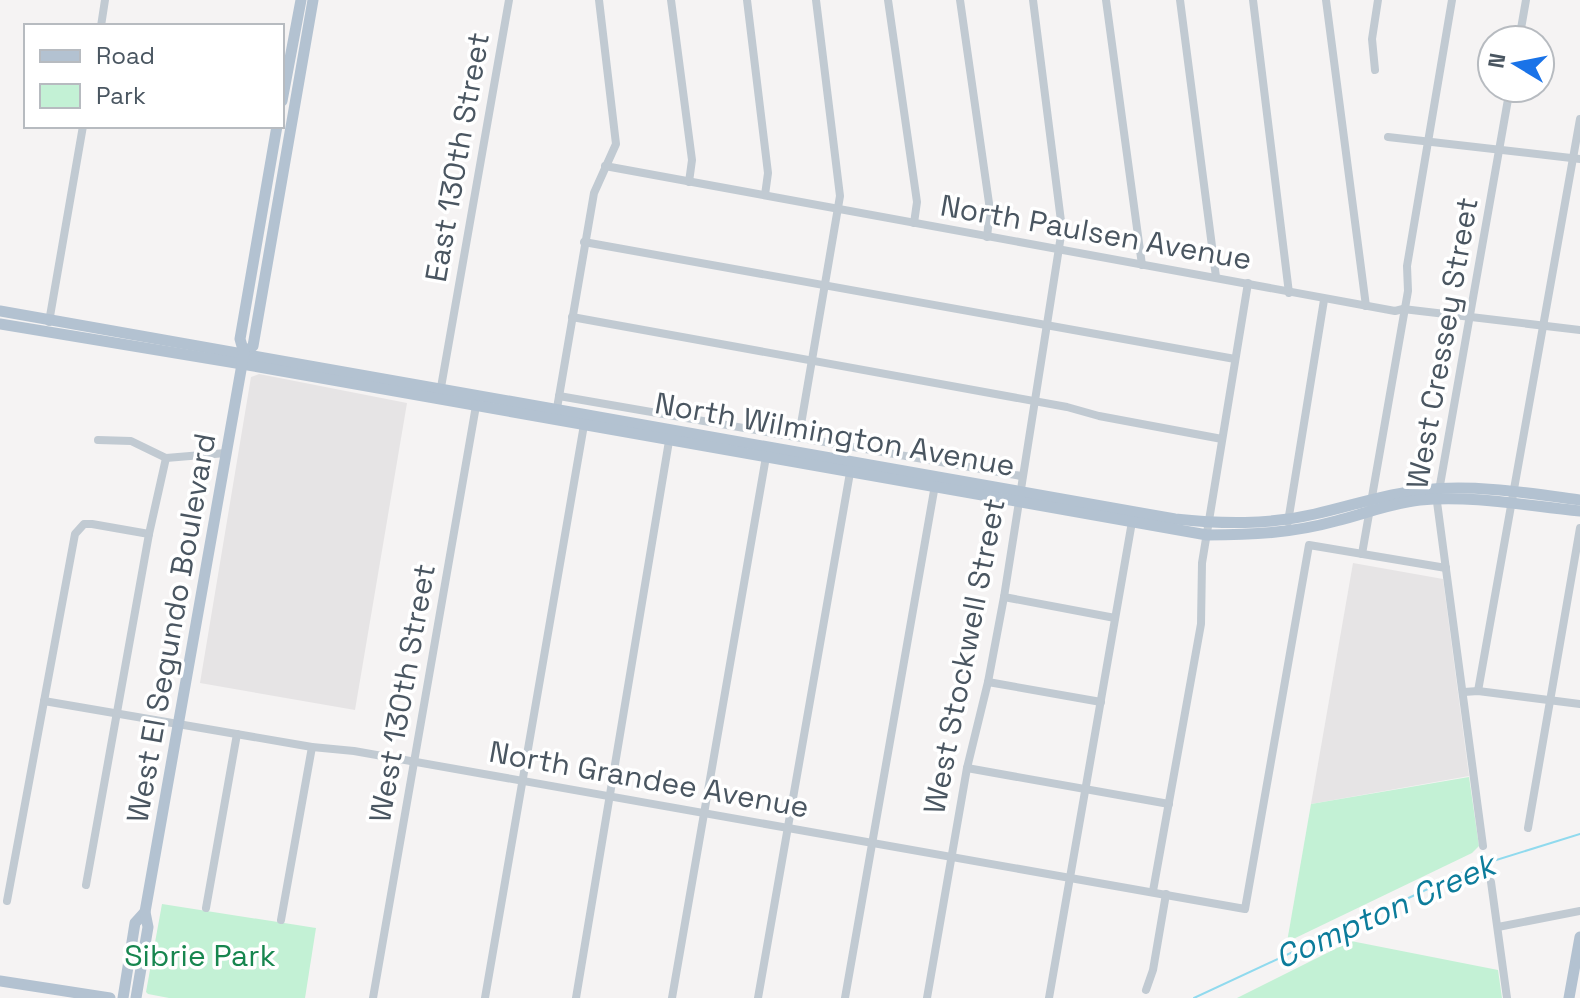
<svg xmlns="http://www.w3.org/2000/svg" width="1580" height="998" font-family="'Space Grotesk',sans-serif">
<rect width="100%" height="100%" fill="#f5f3f3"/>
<!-- education -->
<g fill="#e6e4e5">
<path d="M259 374 407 403 355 710 200 683 251 377Z"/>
<path d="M1353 563 1443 579 1469 776 1311 804Z"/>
</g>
<!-- green -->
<g fill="#c3f1d5">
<path d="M1469 777 1479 846 1472 853 1287 942 1311 804Z"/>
<path d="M162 904 316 928 305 998H169L148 994 146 992Z"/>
<path d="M1351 941 1498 970 1502 998H1237Z"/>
</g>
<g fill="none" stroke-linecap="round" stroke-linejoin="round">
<!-- stream -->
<path stroke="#90daee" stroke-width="2" d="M1194 998 1477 866 1580 834"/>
<!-- minor -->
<g stroke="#c1cad2" stroke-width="8">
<path d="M671 0 692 160 689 182"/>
<path d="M747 0 768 173 765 195"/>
<path d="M888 0 917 202 914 223"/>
<path d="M960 0 990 210 987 237"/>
<path d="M1106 0 1142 265"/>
<path d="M1180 0 1216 277"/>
<path d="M1253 0 1289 293"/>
<path d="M1326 0 1366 306"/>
<path d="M101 26 105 0"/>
<path d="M1519 40 1526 0"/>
<path d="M1375 70 1372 39 1378 0"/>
<path d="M1388 137 1580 159"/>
<path d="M605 166 1395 311 1403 309 1580 330"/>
<path d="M584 242 1235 359"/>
<path d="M572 317 1067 407 1099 416 1222 439"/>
<path d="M49 322 83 126"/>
<path d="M440 393 509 0"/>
<path d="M559 396 1021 476"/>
<path d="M556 414 594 193 616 144 599 0"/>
<path d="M799 436 840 196 816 0"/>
<path d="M98 440 131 441 166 458 226 453"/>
<path d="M1288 522 1324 300"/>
<path d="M1362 554 1408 291 1407 266 1452 0"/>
<path d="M1004 597 1115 618"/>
<path d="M988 682 1101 702"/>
<path d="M1478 691 1580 119"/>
<path d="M1464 692 1478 691 1580 704"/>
<path d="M44 701 312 747 354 751 1245 909 1309 545 1446 568"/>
<path d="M967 768 1169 804"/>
<path d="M1528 828 1580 528"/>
<path d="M1483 846 1437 502 1510 88"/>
<path d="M1491 882 1507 998"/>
<path d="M86 885 149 534 166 458"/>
<path d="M1153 891 1201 624 1202 563 1248 283"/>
<path d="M7 901 75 534 84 524H92L149 534"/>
<path d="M206 908 237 734"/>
<path d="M281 920 312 747"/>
<path d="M1498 927 1580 911"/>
<path d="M1146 990 1153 970 1166 894"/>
<path d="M373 998 477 400"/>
<path d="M485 998 585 419"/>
<path d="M576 998 670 435"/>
<path d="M672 998 767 451"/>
<path d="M758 998 851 467"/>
<path d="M845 998 935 485"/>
<path d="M927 998 967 768 988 682 1004 597 1062 229 1033 0"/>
<path d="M1049 998 1133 516"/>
</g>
<!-- major -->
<g stroke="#b3c2d1" stroke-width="11">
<path d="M282 101 301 0"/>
<path d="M0 311 1175 519C1222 524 1268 525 1315 514 1351 506 1385 494 1422 490 1474 484 1528 493 1580 500"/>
<path d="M0 324 242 364 1207 535C1251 535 1293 533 1336 521 1364 514 1391 503 1420 500 1473 495 1527 506 1580 511"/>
<path d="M244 353 253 346 313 0"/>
<path d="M0 981 110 998"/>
<path d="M123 998 135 923 145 912"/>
<path d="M136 998 148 927 145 912 244 353 240 339 277 126"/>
<path d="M1569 998 1580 937"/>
</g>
</g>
<g text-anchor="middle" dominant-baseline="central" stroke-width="7" stroke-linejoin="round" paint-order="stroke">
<!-- street labels -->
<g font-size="30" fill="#4a5661" stroke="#fff">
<text transform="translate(457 157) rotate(-80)">East 130th Street</text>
<text transform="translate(1096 232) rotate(10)">North Paulsen Avenue</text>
<text transform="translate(1442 343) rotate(-80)">West Cressey Street</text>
<text transform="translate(835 434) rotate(10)">North Wilmington Avenue</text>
<text transform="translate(171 628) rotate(-80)">West El Segundo Boulevard</text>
<text transform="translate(964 656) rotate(-79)">West Stockwell Street</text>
<text transform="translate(402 693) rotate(-80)">West 130th Street</text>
<text transform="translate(649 779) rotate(10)">North Grandee Avenue</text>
</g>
<!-- park labels -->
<g font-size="30" fill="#17864f" stroke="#fff">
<text x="200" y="955">Sibrie Park</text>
</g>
<!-- water labels -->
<g font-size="32" font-style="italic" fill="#0c7c9b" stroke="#fff">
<text transform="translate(1385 911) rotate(-24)">Compton Creek</text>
</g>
</g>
<!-- legend -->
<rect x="24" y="24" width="260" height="104" fill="#ffffff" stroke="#b7bbc0" stroke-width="2"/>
<rect x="40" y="50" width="40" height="12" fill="#b3c2d1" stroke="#b7bbc0" stroke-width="2"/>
<text x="96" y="64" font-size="24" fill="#4a5661">Road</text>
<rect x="40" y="84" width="40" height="24" fill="#c3f1d5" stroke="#b7bbc0" stroke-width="2"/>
<text x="96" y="104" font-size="24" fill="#4a5661">Park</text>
<!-- north arrow -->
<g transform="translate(1516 64) rotate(280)"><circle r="38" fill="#ffffff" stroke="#b7bbc0" stroke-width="2"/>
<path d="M0-6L14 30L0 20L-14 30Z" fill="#1a73e8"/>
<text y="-12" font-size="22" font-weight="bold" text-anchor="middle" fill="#4a5661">N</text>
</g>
</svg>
